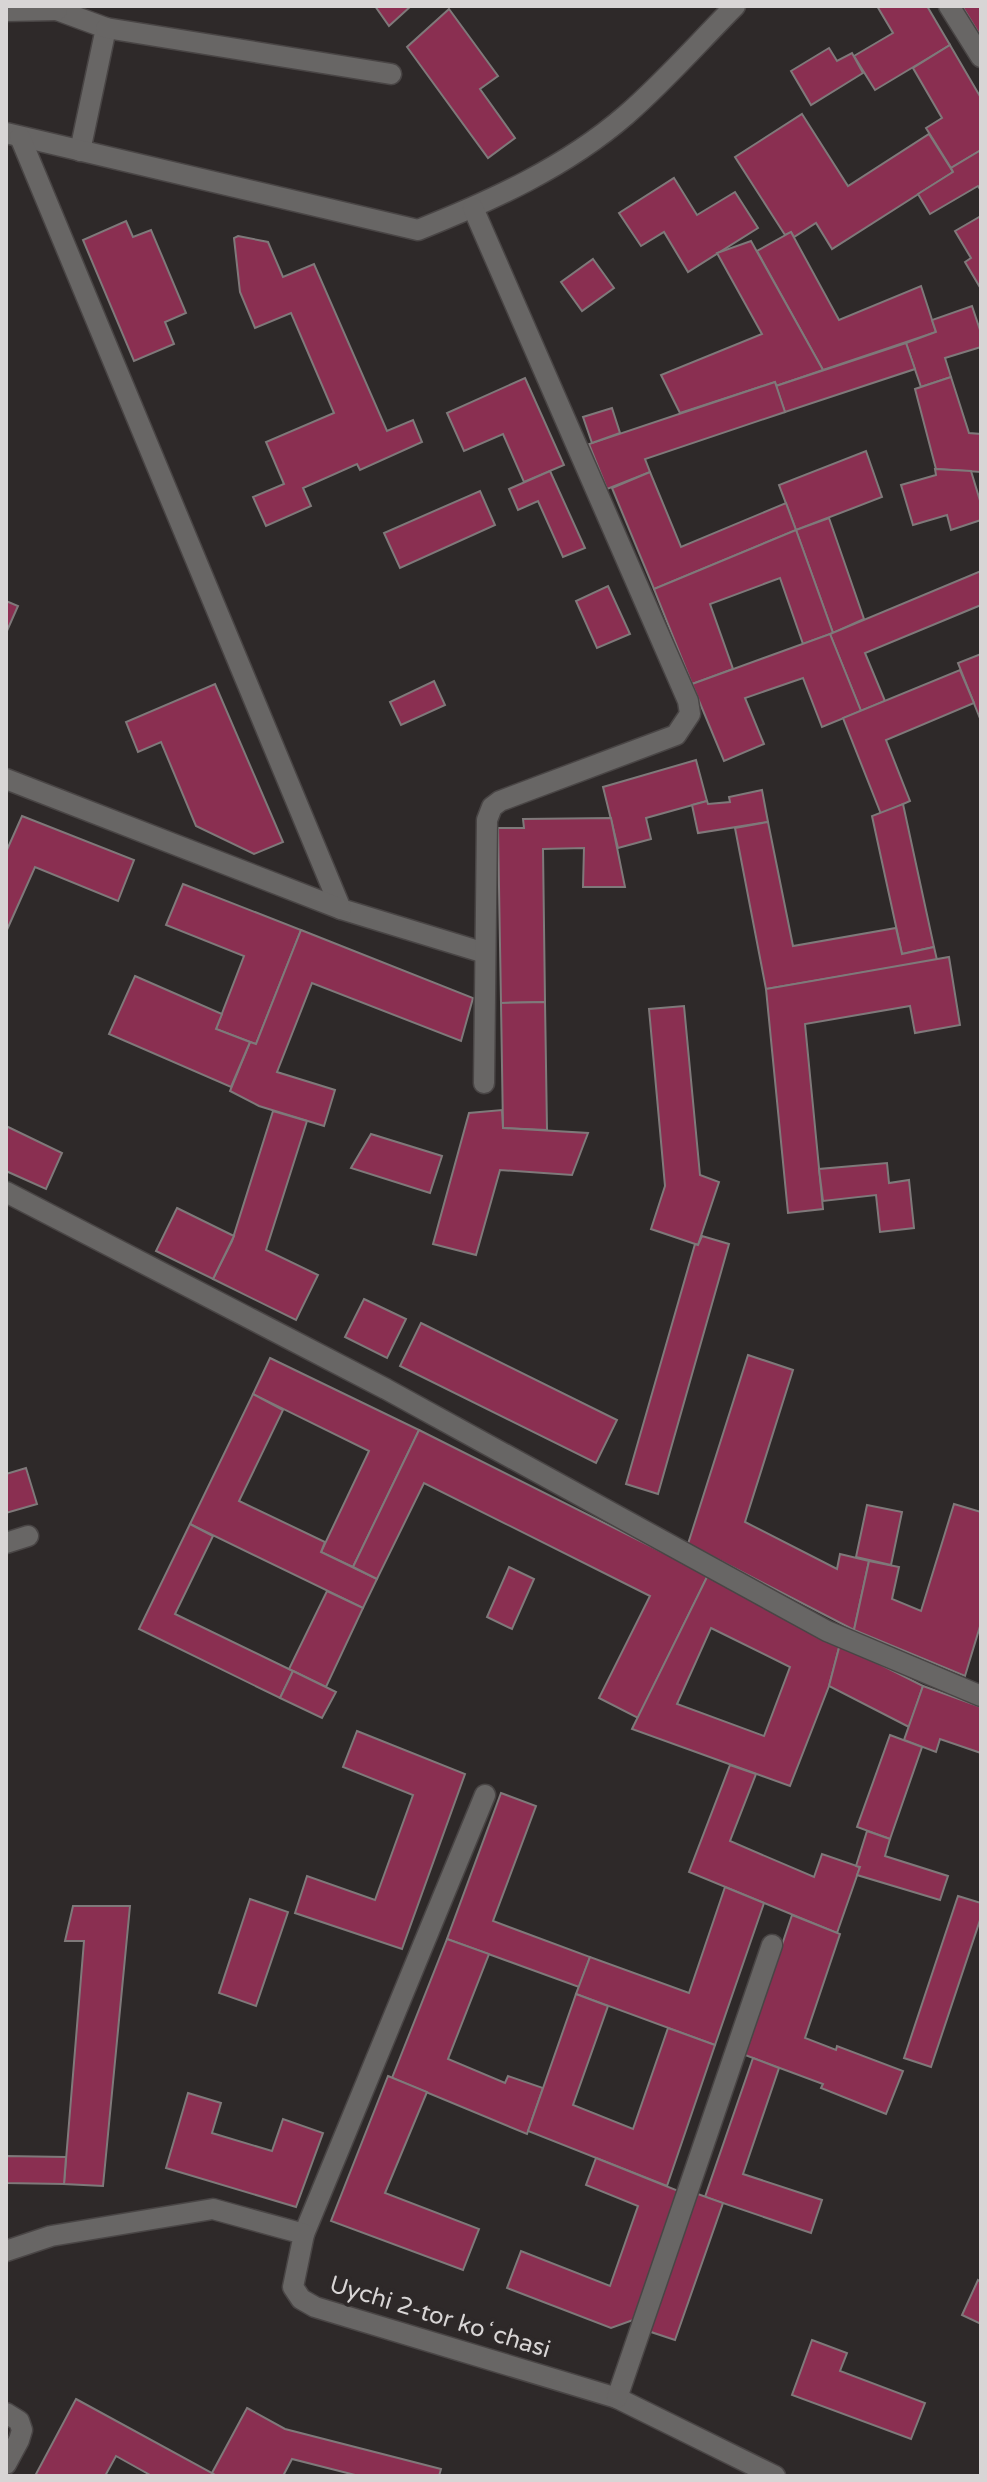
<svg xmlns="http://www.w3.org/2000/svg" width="987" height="2482" font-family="'Varela Round',sans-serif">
<rect width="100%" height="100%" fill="#2e2929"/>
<!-- building -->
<g fill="#8a2f51" stroke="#7f797a" stroke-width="2" fill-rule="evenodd">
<path d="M375 6H411L389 26Z"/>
<path d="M877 6H927L950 45 875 90 854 56 893 33Z"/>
<path d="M962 6H981V37Z"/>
<path d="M449 9 498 76 480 89 515 138 488 158 407 47Z"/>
<path d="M950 45 981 98V150L951 168 926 128 942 118 913 68Z"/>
<path d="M829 48 837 61 852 53 863 73 811 105 791 71Z"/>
<path d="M802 114 848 186 929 134 953 172 832 249 816 223 794 237 791 232 785 235 735 157Z"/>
<path d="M981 150V191L978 186 930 214 918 194 953 172 951 168Z"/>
<path d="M674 178 697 215 735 192 758 228 688 272 664 232 641 246 619 213Z"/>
<path d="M981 216V289L965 262 971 258 955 231Z"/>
<path d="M126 221 133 237 151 230 186 313 165 322 174 344 134 361 83 240Z"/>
<path d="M791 232 839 320 921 286 936 332 823 370 757 251Z"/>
<path d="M238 236 268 242 283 277 314 264 387 431 413 420 422 442 360 470 357 464 303 488 311 506 266 526 253 497 284 484 266 442 334 413 291 313 255 328 240 292 234 238Z"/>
<path d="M751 241 823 370 776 386 775 382 680 413 661 375 762 334 717 253Z"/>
<path d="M593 259 614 288 582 311 561 282Z"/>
<path d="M972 306 981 333V347L945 358 951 377 921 387 906 343 936 332 932 320Z"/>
<path d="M906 343 915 369 785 412 776 386Z"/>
<path d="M951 377 969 433 981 434V472L936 469 915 389Z"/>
<path d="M525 378 564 465 524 482 503 434 464 451 447 413Z"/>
<path d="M775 382 785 412 645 459 650 472 607 489 589 444Z"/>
<path d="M612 408 620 433 592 443 583 417Z"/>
<path d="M866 451 882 497 796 530 779 485Z"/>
<path d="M935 469 971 471 981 504V520L951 530 947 515 913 525 901 485 936 475Z"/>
<path d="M550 471 585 548 563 557 538 501 518 510 509 489Z"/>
<path d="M650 472 681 547 786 503 796 530 654 589 612 488Z"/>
<path d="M480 491 495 525 400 568 384 533Z"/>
<path d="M829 518 864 619 833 633 796 530Z"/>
<path d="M796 530 833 633 803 644 780 578 710 604 733 669 692 684 654 589Z"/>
<path d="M981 571V605L865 653 885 701 861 711 830 634Z"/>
<path d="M608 586 630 634 597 648 576 601Z"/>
<path d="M6 601 18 606 6 633Z"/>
<path d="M830 634 861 711 822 727 803 678 745 698 764 744 724 761 692 684Z"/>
<path d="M981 654V721L958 663Z"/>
<path d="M960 670 974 703 886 740 910 801 881 814 843 718Z"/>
<path d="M434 681 445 705 401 725 390 702Z"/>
<path d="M215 684 283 842 254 854 196 826 161 742 138 752 126 722Z"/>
<path d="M696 760 707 801 646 818 651 839 618 848 603 787Z"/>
<path d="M762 790 768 822 698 833 692 805 707 801 708 804 730 802 729 797Z"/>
<path d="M903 804 934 947 902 954 872 816Z"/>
<path d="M22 816 134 860 118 901 35 867 6 932V852Z"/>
<path d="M611 818 625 887H583L584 848 543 849 545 1002 501 1003 498 828H524L523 819Z"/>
<path d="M768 822 793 946 896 928 902 954 934 947 937 960 766 989 735 828Z"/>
<path d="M183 884 301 930 256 1044 216 1029 244 956 166 925Z"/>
<path d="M301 930 473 998 461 1041 312 983 277 1072 335 1090 324 1126 259 1106 230 1091 250 1042 256 1044Z"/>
<path d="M949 957 960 1025 915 1033 910 1006 805 1024 823 1209 788 1213 766 989Z"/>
<path d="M135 976 222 1014 216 1029 250 1042 231 1087 109 1034Z"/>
<path d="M545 1002 547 1130 503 1128 501 1003Z"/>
<path d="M684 1006 700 1175 719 1182 698 1245 651 1229 665 1186 649 1009Z"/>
<path d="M502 1110 503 1128 588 1133 572 1175 500 1170 476 1255 433 1244 469 1113Z"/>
<path d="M273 1111 307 1121 266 1250 318 1275 296 1320 213 1279 232 1241Z"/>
<path d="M6 1126 62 1153 46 1189 6 1171Z"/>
<path d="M371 1134 442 1156 430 1193 351 1168Z"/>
<path d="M887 1163 889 1183 909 1180 914 1228 880 1232 876 1195 823 1201 819 1169Z"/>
<path d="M177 1208 234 1236 213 1279 156 1251Z"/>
<path d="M702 1236 729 1244 658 1494 626 1484 695 1244 698 1245Z"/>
<path d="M364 1299 406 1319 387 1358 345 1337Z"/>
<path d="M421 1323 617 1420 596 1463 400 1366Z"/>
<path d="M748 1355 793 1370 745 1522 837 1569 840 1554 869 1561 854 1630 688 1544Z"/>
<path d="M270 1358 419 1430 353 1567 321 1552 369 1451 253 1394Z"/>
<path d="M253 1394 283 1410 239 1501 325 1542 321 1552 377 1579 363 1608 190 1524Z"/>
<path d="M419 1430 708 1575 638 1718 599 1698 650 1596 424 1483 377 1579 353 1567Z"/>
<path d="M26 1468 37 1504 6 1513V1474Z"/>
<path d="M954 1504 981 1512V1623L965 1676 854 1630 869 1561 899 1567 892 1599 921 1611Z"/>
<path d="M867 1505 902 1512 891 1565 856 1557Z"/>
<path d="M190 1524 213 1536 175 1614 293 1671 280 1698 139 1629Z"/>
<path d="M509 1567 534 1579 512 1629 487 1617Z"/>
<path d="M708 1575 840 1644 829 1686 790 1786 632 1729ZM711 1628 790 1667 764 1736 677 1704Z"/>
<path d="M327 1591 363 1608 326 1687 289 1669Z"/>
<path d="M840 1644 923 1686 909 1727 829 1686Z"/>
<path d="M293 1671 336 1692 322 1718 280 1698Z"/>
<path d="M923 1686 981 1707V1753L940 1739 936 1752 904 1740Z"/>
<path d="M357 1731 465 1774 402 1949 295 1913 307 1876 375 1900 413 1795 343 1767Z"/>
<path d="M890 1735 922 1747 890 1839 857 1827Z"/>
<path d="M730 1765 756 1774 730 1841 814 1877 822 1854 860 1867 837 1933 689 1872Z"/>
<path d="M501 1793 536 1806 493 1921 590 1957 579 1987 447 1939Z"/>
<path d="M867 1831 890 1839 885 1856 948 1876 940 1900 857 1875 860 1867 856 1866Z"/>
<path d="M725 1887 764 1903 715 2045 576 1994 590 1957 689 1993Z"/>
<path d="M958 1896 981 1903V1917L931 2067 904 2058Z"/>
<path d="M250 1899 288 1912 256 2006 219 1993Z"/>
<path d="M73 1906H130L103 2186 64 2184 84 1941H65Z"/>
<path d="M792 1915 840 1934 805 2038 836 2050 837 2046 903 2071 886 2114 821 2088 823 2084 745 2055Z"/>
<path d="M447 1939 489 1954 448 2059 505 2083 508 2076 543 2088 527 2134 392 2078Z"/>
<path d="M576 1994 608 2006 573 2105 633 2129 668 2028 715 2045 667 2186 528 2131Z"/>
<path d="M753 2058 779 2068 743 2174 822 2200 811 2233 705 2197Z"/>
<path d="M388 2076 427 2092 385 2193 479 2229 463 2270 331 2221Z"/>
<path d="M188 2093 221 2103 212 2133 272 2151 283 2119 323 2133 296 2207 166 2168Z"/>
<path d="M6 2156 66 2157 64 2184 6 2183Z"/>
<path d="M596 2158 681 2192 636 2319 611 2328 507 2288 521 2251 610 2286 638 2206 586 2185Z"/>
<path d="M695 2193 723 2203 675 2340 648 2331Z"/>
<path d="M978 2280 981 2282V2324L962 2315Z"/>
<path d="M812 2340 847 2353 840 2371 925 2403 911 2439 792 2395Z"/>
<path d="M76 2399 212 2473 217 2476H152L116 2456 105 2476H35Z"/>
<path d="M247 2408 285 2429 441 2469 439 2476H359L292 2459 283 2476H217L212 2473Z"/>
</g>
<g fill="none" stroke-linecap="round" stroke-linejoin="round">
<defs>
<g id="minor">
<path d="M949 6 981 57"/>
<path d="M57 10 106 28 80 151"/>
<path d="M6 11 57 10V6"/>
<path d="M106 28 391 74"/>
<path d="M6 133 418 230C491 201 566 167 626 115 665 81 699 42 735 6"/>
<path d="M20 137 341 909 485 953"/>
<path d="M473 208 688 701 690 714 676 735 500 801 492 807 487 820 484 1083"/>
<path d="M6 779 341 909"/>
<path d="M6 1192 386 1389 827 1631 981 1696"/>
<path d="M6 1543 28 1536"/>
<path d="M304 2234 485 1795"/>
<path d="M6 2251 51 2236 213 2209 304 2234 293 2287 301 2299 315 2307 617 2398 775 2476"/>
<path d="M617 2398 772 1945"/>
<path d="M6 2413 19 2421 22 2430 19 2440 6 2464"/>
</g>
</defs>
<!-- minor casing -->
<use href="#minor" stroke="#494545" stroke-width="23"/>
<!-- minor -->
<use href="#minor" stroke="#686665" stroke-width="20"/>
</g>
<g text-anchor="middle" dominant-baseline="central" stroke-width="8" stroke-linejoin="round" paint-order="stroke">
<!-- street labels -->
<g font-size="24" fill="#d8d5d5" stroke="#2e2929">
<text transform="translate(440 2317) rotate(17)">Uychi 2-tor koʻchasi</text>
</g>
</g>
<!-- border -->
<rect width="987" height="2482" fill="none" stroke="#d8d5d5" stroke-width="16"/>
</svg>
